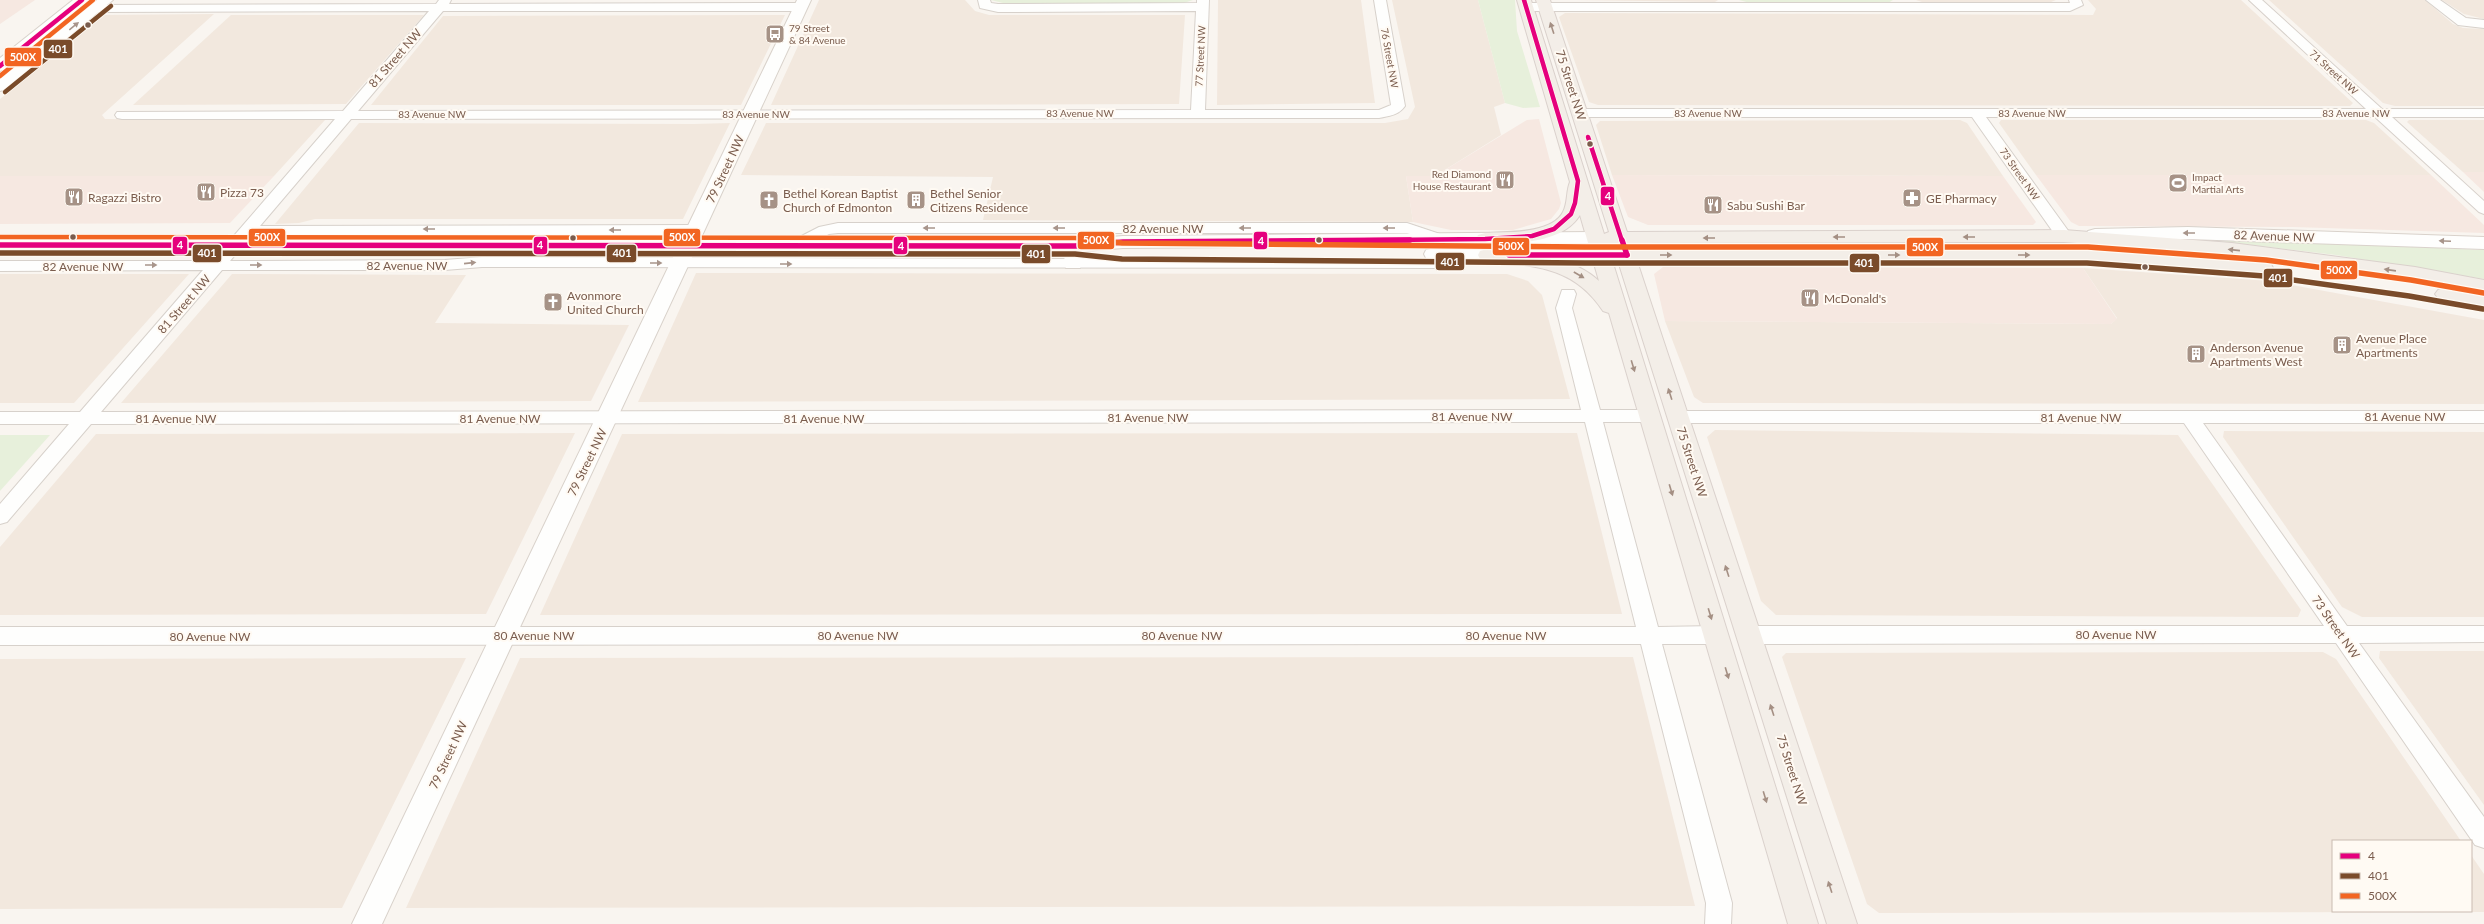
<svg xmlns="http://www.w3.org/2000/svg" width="2484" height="924" font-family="Lato,sans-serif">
<rect width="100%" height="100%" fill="#f9f5f0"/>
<!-- residential -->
<g fill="#f2e8de">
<path d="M819 0H965L975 11 989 15H1185L1179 104 771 105Z"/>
<path d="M1218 0H1361L1375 103 1217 105Z"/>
<path d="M1392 0H1478L1505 103 1494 107 1501 135 1435 176H1406L1413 222 983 220 993 177 741 175 766 123H1385L1408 119 1415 107Z"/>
<path d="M1575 0H1718L1715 2Z"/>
<path d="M1916 0H2056L2051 2H1922Z"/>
<path d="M2088 0H2241L2353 103 2350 106 1598 105 1589 102 1559 17 1565 13 2093 15 2096 9Z"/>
<path d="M2269 0H2425L2453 24 2463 28 2484 29V106H2395L2383 103Z"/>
<path d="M2442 0H2484V19L2464 14Z"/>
<path d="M214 14 102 115 105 119 325 120 274 176H0V99L105 15Z"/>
<path d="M231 15H424L346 104 133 105Z"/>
<path d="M785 15 741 105H371L443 16Z"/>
<path d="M1960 120 1967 123 2003 176 1612 175 1596 125 1600 121Z"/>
<path d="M2001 120H2366L2374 123 2431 175H2036L1999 123Z"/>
<path d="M2409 120H2484V172H2463L2407 122Z"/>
<path d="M359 123 694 124 730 123 683 219H315L299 223 275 224Z"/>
<path d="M2083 268 2270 281 2484 320V404L1703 403 1694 397 1665 321 2111 324 2117 318Z"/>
<path d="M696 273 1507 274 1528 281 1542 295 1570 399 638 402Z"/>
<path d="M0 274H189L74 403H0Z"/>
<path d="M232 274 466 275 435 323 629 325 591 401 121 403Z"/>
<path d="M1715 430 2178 435 2301 610 2298 617 1776 615 1761 601 1707 437Z"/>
<path d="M2224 431 2484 432V617H2362L2342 607 2223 437Z"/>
<path d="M575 433 486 614 0 615V547L96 434Z"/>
<path d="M1577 433 1622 614 540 615 622 434Z"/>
<path d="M2380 651H2484V805L2379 658Z"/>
<path d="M2323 652 2336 659 2461 841H2333V911H2471V855L2484 874V912L1879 913 1867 904 1782 657 1786 653Z"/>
<path d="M1633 657 1695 906 406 908 520 658Z"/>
<path d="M466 658 342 908 0 909V659Z"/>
</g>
<!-- commercial -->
<g fill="#f6e8e1">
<path d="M0 0H35L0 24Z"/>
<path d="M1539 119 1561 203 1559 209 1551 219 1513 230H1451L1413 222 1406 176H1435L1527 120Z"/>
<path d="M2463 172H2484V192Z"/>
<path d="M1612 175 2003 176 2036 222 2033 225H1648L1628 217Z"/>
<path d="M2036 175H2431L2484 225V233L2293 227 2079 226 2071 222Z"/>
<path d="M0 176H274L230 223 0 224Z"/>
<path d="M1663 267 2083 268 2117 319 2111 324 1665 321 1654 274Z"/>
</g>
<!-- green -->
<g fill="#e7f0db">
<path d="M991 0H1193L1181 4H1007Z"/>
<path d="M1478 0H1515L1517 31 1540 107 1523 108 1505 103Z"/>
<path d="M1739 0H1893L1888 3H1750Z"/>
<path d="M2194 238 2484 250V279L2336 255Z"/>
<path d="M0 435H50L0 491Z"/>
</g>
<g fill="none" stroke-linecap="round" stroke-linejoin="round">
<defs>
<g id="street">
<path d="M439 0H451L449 4 801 3 807 7 801 11H443L358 111 1191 110 1196 11 998 12 980 8 978 0H990L991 3 998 4 1197 3V0H1209L1205 110H1379L1391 105 1374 0H1386L1405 106C1399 115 1389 116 1379 118L351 119 260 226 696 225 704 230 696 235 251 236 230 261 445 260 482 257 1438 260 1444 262 1446 265 1444 268 482 267 445 270H222L101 412 1581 410 1556 308 1562 290H1574L1576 294 1572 308 1600 410H1648L1654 412 1657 416 1654 420 1648 422H1603L1658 627 1716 626 1724 629 1727 635 1724 641 1716 644H1662L1732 903 1731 924H1705L1706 903 1641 644 0 645V627H1636L1585 422 91 424 7 522 0 524V504L69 424H0V412H80L203 270 0 271V261H212L335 119H122L117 118 115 115 117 112 343 111 429 11 96 12 90 8 91 5 436 4Z"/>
<path d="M2069 0H2081L2083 5 2070 11H1526L1520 7 1526 3H2070Z"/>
<path d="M2249 0H2262L2382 109H2484V117H2392L2484 201V214L2479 212 2375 117H1986L2072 236 2064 241 2058 239 1972 117H1580L1573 113 1580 109H2366Z"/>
<path d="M2426 0H2440L2466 18 2484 20V28L2458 25Z"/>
<path d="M838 223H1407L1446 236 1448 239 1440 244 1407 233H838L829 234 798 250 792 252 784 247 786 244 819 227Z"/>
<path d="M1677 411H2484V423H2203L2347 626H2484V642L2359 643 2484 817V848L2475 845 2336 643 1748 644 1740 641 1737 635 1740 629 1748 626H2324L2184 423H1677L1671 421 1668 417 1671 413Z"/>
</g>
<g id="secondary">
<path d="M73 0H89L6 69 0 71V58Z"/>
<path d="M97 0H113L6 89 0 91V78Z"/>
<path d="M797 0H811L700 240H1075L1123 236 1595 232 1602 234 1604 238 1602 242 1595 244 1123 248 1084 251 1082 264 1080 268H1066L1064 264 1065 252 695 251 382 924H352L676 251H0V239L681 240Z"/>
<path d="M2188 227 2484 237V249L2188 239 2095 241 2088 239 2086 235 2088 231 2095 229Z"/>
<path d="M1433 248 1600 249 1607 251 1609 255 1607 259 1600 261 1426 258 1424 254 1426 250Z"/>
</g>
<g id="primary">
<path d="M1517 0H1531L1604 234 1609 232 1536 0H1550L1627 232 2064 230 2232 243 2415 267 2484 280V292L2415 279 2232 255 2064 242 1631 243 1633 249H2087L2264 262 2271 264 2273 268 2271 272 2264 274 2087 261H1637L1857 924H1827L1618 261 1612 260 1818 924H1788L1609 313 1603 311C1574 267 1536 266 1487 261L1480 259 1478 255 1480 251 1487 249C1524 253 1570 254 1599 281L1580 215C1561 245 1516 242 1485 245L1478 243 1476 239 1478 235 1485 233C1506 232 1552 234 1563 212 1568 203 1566 191 1570 182ZM1607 243 1613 244 1614 249 1609 250Z"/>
<path d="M2445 288 2484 295V307L2438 298 2435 294 2438 290Z"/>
</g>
</defs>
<!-- street casing -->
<use href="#street" stroke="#d7d1cb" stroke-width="2"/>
<!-- secondary casing -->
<use href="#secondary" stroke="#d9d2cb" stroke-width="2"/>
<!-- primary casing -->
<use href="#primary" stroke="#dad1cc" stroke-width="2"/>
<!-- street -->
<use href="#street" fill="#fefefd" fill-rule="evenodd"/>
<!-- secondary -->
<use href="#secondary" fill="#fefefd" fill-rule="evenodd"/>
<!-- primary -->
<use href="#primary" fill="#f3eee8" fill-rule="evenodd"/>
<defs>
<g id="bus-1-far1">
<path d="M0 66 82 0"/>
<path d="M1588 137 1622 241"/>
<path d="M1289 241 1485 239 1532 236 1554 229 1571 214 1575 203 1578 181 1524 0"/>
</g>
<g id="bus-1">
<path d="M1622 240 1627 255"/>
<path d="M0 245 1075 246 1123 242 1410 240"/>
<path d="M1509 255H1627"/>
</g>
<path id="bus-2-far1" d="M5 92 111 6"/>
<path id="bus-2" d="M0 253 1075 254 1122 259 1585 263H2087L2264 276 2409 296 2483 309"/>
<g id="bus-3-far1">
<path d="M0 76 93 0"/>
<path d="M0 237 1075 238 1100 241"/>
</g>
<path id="bus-3" d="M1090 240 1122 243 1585 247H2088L2266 260 2411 280 2484 293"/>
</defs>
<!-- bus-1-far1 casing -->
<use href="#bus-1-far1" stroke="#fffaf3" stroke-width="6"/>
<!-- bus-1 casing -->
<use href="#bus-1" stroke="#fffaf3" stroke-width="8"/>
<!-- bus-2-far1 casing -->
<use href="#bus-2-far1" stroke="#fffaf3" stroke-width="6"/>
<!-- bus-2 casing -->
<use href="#bus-2" stroke="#fffaf3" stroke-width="8"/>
<!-- bus-3-far1 casing -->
<use href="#bus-3-far1" stroke="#fffaf3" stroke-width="6"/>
<!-- bus-3 casing -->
<use href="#bus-3" stroke="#fffaf3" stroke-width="8"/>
<!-- bus-1-far1 -->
<use href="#bus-1-far1" stroke="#e5007d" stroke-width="4.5"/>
<!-- bus-1 -->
<use href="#bus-1" stroke="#e5007d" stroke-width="5.5"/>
<!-- bus-2-far1 -->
<use href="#bus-2-far1" stroke="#7a4b2a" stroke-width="4.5"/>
<!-- bus-2 -->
<use href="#bus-2" stroke="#7a4b2a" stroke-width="5.5"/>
<!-- bus-3-far1 -->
<use href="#bus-3-far1" stroke="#f26522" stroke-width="4.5"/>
<!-- bus-3 -->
<use href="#bus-3" stroke="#f26522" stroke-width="5.5"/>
</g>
<!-- one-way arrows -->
<defs><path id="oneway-solid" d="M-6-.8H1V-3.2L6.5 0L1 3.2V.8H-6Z"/></defs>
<g fill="#a8958b">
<use href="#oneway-solid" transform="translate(74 26) rotate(-39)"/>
<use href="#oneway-solid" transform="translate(929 228) rotate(180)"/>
<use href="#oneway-solid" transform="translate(1059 228) rotate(180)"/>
<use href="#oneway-solid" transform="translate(1245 228) rotate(180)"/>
<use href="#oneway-solid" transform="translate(1389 228) rotate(180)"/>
<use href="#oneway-solid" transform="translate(429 229) rotate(-180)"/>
<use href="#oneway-solid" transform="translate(615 230) rotate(-180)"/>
<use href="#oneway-solid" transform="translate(2189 233) rotate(-180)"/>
<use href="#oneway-solid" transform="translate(2445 241) rotate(-178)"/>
<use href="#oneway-solid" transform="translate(470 263) rotate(-6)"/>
<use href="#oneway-solid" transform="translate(656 263)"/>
<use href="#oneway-solid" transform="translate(786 264)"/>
<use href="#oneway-solid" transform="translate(151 265)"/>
<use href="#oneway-solid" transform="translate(256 265)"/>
</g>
<g fill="#a48f83">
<use href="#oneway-solid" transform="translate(1552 28) rotate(-108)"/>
<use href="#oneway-solid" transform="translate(1839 237) rotate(180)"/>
<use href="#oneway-solid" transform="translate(1969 237) rotate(180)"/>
<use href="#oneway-solid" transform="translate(1709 238) rotate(180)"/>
<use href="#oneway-solid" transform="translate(2234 250) rotate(-174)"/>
<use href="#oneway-solid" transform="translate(1666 255)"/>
<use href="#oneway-solid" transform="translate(1894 255)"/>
<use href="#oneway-solid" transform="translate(2024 255)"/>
<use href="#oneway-solid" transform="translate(2390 270) rotate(-172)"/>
<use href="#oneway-solid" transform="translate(1579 275) rotate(30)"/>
<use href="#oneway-solid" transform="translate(1633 366) rotate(73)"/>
<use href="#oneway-solid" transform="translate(1670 394) rotate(-108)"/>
<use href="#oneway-solid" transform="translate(1671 490) rotate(73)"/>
<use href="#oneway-solid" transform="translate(1727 571) rotate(-108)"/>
<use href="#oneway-solid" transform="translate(1710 614) rotate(73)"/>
<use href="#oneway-solid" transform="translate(1727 673) rotate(73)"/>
<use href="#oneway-solid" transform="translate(1772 710) rotate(-108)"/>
<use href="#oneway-solid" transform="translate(1765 797) rotate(73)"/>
<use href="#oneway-solid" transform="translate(1830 887) rotate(-108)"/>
</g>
<!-- icons -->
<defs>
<symbol id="bus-square" viewBox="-11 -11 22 22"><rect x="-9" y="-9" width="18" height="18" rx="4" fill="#a69286" stroke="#fffaf3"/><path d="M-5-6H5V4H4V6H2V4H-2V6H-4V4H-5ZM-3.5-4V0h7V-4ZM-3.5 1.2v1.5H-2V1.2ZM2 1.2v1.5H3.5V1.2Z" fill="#fff"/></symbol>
<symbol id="restaurant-square" viewBox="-11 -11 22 22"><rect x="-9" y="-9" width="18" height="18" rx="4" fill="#a69286" stroke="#fffaf3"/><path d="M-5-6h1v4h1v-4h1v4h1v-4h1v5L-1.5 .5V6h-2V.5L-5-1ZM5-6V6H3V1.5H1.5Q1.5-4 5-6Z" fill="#fff"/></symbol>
<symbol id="stadium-square" viewBox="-11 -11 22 22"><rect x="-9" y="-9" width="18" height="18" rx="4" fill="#a69286" stroke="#fffaf3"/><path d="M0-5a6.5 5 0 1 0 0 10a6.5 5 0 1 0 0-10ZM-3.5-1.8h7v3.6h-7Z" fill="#fff"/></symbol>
<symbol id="pharmacy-square" viewBox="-11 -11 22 22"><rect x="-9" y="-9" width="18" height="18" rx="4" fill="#a69286" stroke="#fffaf3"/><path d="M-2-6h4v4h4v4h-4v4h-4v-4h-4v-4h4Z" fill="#fff"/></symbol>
<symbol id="church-square" viewBox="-11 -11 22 22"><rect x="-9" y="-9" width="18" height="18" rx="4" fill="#a69286" stroke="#fffaf3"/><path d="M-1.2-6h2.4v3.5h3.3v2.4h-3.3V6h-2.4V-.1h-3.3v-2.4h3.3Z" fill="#fff"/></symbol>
<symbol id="building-square" viewBox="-11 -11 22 22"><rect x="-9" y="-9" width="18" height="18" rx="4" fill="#a69286" stroke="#fffaf3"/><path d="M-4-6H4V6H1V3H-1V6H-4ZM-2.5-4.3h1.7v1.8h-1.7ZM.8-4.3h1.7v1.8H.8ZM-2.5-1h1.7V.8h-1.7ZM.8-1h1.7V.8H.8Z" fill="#fff"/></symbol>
</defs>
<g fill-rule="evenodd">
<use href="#bus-square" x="764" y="23" width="22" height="22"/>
<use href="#restaurant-square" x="1494" y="169" width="22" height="22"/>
<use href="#stadium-square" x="2167" y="172" width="22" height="22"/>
<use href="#restaurant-square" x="195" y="181" width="22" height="22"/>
<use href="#restaurant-square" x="63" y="186" width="22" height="22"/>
<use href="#pharmacy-square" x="1901" y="187" width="22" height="22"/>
<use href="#church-square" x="758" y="189" width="22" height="22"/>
<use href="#building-square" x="905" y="189" width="22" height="22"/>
<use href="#restaurant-square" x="1702" y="194" width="22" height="22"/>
<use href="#restaurant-square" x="1799" y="287" width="22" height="22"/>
<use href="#church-square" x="542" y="291" width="22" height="22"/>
<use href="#building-square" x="2331" y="334" width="22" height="22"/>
<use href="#building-square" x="2185" y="343" width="22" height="22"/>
</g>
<!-- markers -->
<g fill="#7a5c4d" stroke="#fffaf3" stroke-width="1.5">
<circle cx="88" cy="25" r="3.5"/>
<circle cx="1590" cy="144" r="3.5"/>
<circle cx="73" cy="237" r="3.5"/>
<circle cx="573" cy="238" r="3.5"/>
<circle cx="1319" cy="240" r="3.5"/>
<circle cx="2145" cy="267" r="3.5"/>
</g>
<g text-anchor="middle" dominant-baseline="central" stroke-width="4" stroke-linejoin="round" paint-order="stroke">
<!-- far-poi labels -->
<g font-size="10" fill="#7a5c4d" stroke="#fffaf3" text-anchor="start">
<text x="789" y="28">79 Street<tspan x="789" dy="12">&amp; 84 Avenue</tspan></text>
<text x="1491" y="174" text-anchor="end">Red Diamond<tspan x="1491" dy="12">House Restaurant</tspan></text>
<text x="2192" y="177">Impact<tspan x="2192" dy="12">Martial Arts</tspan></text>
</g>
<!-- far-street labels -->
<g font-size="10" fill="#7a5c4d" stroke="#fffaf3">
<text transform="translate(1200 56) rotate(-87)">77 Street NW</text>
<text transform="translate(1390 58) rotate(80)">76 Street NW</text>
<text transform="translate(2334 72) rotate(42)">71 Street NW</text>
<text x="1080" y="113">83 Avenue NW</text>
<text x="1708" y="113">83 Avenue NW</text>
<text x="2032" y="113">83 Avenue NW</text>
<text x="2356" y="113">83 Avenue NW</text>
<text x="432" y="114">83 Avenue NW</text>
<text x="756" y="114">83 Avenue NW</text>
<text transform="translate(2020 174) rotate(55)">73 Street NW</text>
</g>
<!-- street labels -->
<g font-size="12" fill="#7a5c4d" stroke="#fffaf3">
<text transform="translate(395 58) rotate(-49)">81 Street NW</text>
<text transform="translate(1571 85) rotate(72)">75 Street NW</text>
<text transform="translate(725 169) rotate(-65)">79 Street NW</text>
<text x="1163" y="228">82 Avenue NW</text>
<text transform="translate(2274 236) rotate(2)">82 Avenue NW</text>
<text x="407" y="265">82 Avenue NW</text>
<text x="83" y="266">82 Avenue NW</text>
<text transform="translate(184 304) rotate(-49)">81 Street NW</text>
<text x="1472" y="416">81 Avenue NW</text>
<text x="2405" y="416">81 Avenue NW</text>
<text x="1148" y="417">81 Avenue NW</text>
<text x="2081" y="417">81 Avenue NW</text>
<text x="176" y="418">81 Avenue NW</text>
<text x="500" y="418">81 Avenue NW</text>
<text x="824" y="418">81 Avenue NW</text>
<text transform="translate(587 462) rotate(-64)">79 Street NW</text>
<text transform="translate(1692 462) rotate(72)">75 Street NW</text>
<text transform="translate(2336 627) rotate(55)">73 Street NW</text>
<text x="2116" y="634">80 Avenue NW</text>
<text x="534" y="635">80 Avenue NW</text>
<text x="858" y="635">80 Avenue NW</text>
<text x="1182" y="635">80 Avenue NW</text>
<text x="1506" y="635">80 Avenue NW</text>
<text x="210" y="636">80 Avenue NW</text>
<text transform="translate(448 755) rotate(-65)">79 Street NW</text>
<text transform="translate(1792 770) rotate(72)">75 Street NW</text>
</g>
<!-- poi labels -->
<g font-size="12" fill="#7a5c4d" stroke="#fffaf3" text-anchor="start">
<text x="220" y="192">Pizza 73</text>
<text x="783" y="193">Bethel Korean Baptist<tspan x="783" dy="14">Church of Edmonton</tspan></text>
<text x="930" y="193">Bethel Senior<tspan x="930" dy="14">Citizens Residence</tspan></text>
<text x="88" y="197">Ragazzi Bistro</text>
<text x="1926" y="198">GE Pharmacy</text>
<text x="1727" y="205">Sabu Sushi Bar</text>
<text x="567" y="295">Avonmore<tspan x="567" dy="14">United Church</tspan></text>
<text x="1824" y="298">McDonald's</text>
<text x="2356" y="338">Avenue Place<tspan x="2356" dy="14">Apartments</tspan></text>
<text x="2210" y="347">Anderson Avenue<tspan x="2210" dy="14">Apartments West</tspan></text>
</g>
</g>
<g stroke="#fffaf3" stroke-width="1.5">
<rect x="43" y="39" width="30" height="20" rx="4" fill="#7a4b2a"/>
<rect x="4" y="47" width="38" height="20" rx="4" fill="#f26522"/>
<rect x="1600" y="186" width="15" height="20" rx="4" fill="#e5007d"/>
<rect x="248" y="228" width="38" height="19" rx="4" fill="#f26522"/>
<rect x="663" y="228" width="38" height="19" rx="4" fill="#f26522"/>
<rect x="1077" y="231" width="38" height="19" rx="4" fill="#f26522"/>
<rect x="1253" y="231" width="15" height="19" rx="4" fill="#e5007d"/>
<rect x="172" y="236" width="16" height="19" rx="4" fill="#e5007d"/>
<rect x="533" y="236" width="15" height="19" rx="4" fill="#e5007d"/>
<rect x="893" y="236" width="15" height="19" rx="4" fill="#e5007d"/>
<rect x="1492" y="237" width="38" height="19" rx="4" fill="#f26522"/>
<rect x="1906" y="237" width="38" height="20" rx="4" fill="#f26522"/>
<rect x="192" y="244" width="30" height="19" rx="4" fill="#7a4b2a"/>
<rect x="606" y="244" width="31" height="19" rx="4" fill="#7a4b2a"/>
<rect x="1021" y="244" width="30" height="20" rx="4" fill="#7a4b2a"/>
<rect x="1435" y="252" width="30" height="19" rx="4" fill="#7a4b2a"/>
<rect x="1849" y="253" width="31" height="20" rx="4" fill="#7a4b2a"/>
<rect x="2320" y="260" width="38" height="20" rx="4" fill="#f26522"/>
<rect x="2263" y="268" width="30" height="20" rx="4" fill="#7a4b2a"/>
</g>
<g font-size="11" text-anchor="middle" font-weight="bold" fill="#fff">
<text x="58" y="53">401</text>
<text x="23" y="61">500X</text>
<text x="1608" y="200">4</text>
<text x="267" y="241">500X</text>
<text x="682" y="241">500X</text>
<text x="1096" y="244">500X</text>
<text x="1261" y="245">4</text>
<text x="180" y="249">4</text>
<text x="540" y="249">4</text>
<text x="901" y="250">4</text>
<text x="1511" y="250">500X</text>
<text x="1925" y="251">500X</text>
<text x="207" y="257">401</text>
<text x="622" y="257">401</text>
<text x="1036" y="258">401</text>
<text x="1450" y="266">401</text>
<text x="1864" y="267">401</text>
<text x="2339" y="274">500X</text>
<text x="2278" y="282">401</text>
</g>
<!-- legend -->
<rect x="2332" y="840" width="140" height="72" fill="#fffaf3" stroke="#cabbb1"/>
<rect x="2340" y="853" width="20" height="6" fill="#e5007d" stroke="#cabbb1"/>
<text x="2368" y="860" font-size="12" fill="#7a5c4d">4</text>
<rect x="2340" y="873" width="20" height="6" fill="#7a4b2a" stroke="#cabbb1"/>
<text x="2368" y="880" font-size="12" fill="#7a5c4d">401</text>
<rect x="2340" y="893" width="20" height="6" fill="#f26522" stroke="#cabbb1"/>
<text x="2368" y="900" font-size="12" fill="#7a5c4d">500X</text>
</svg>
